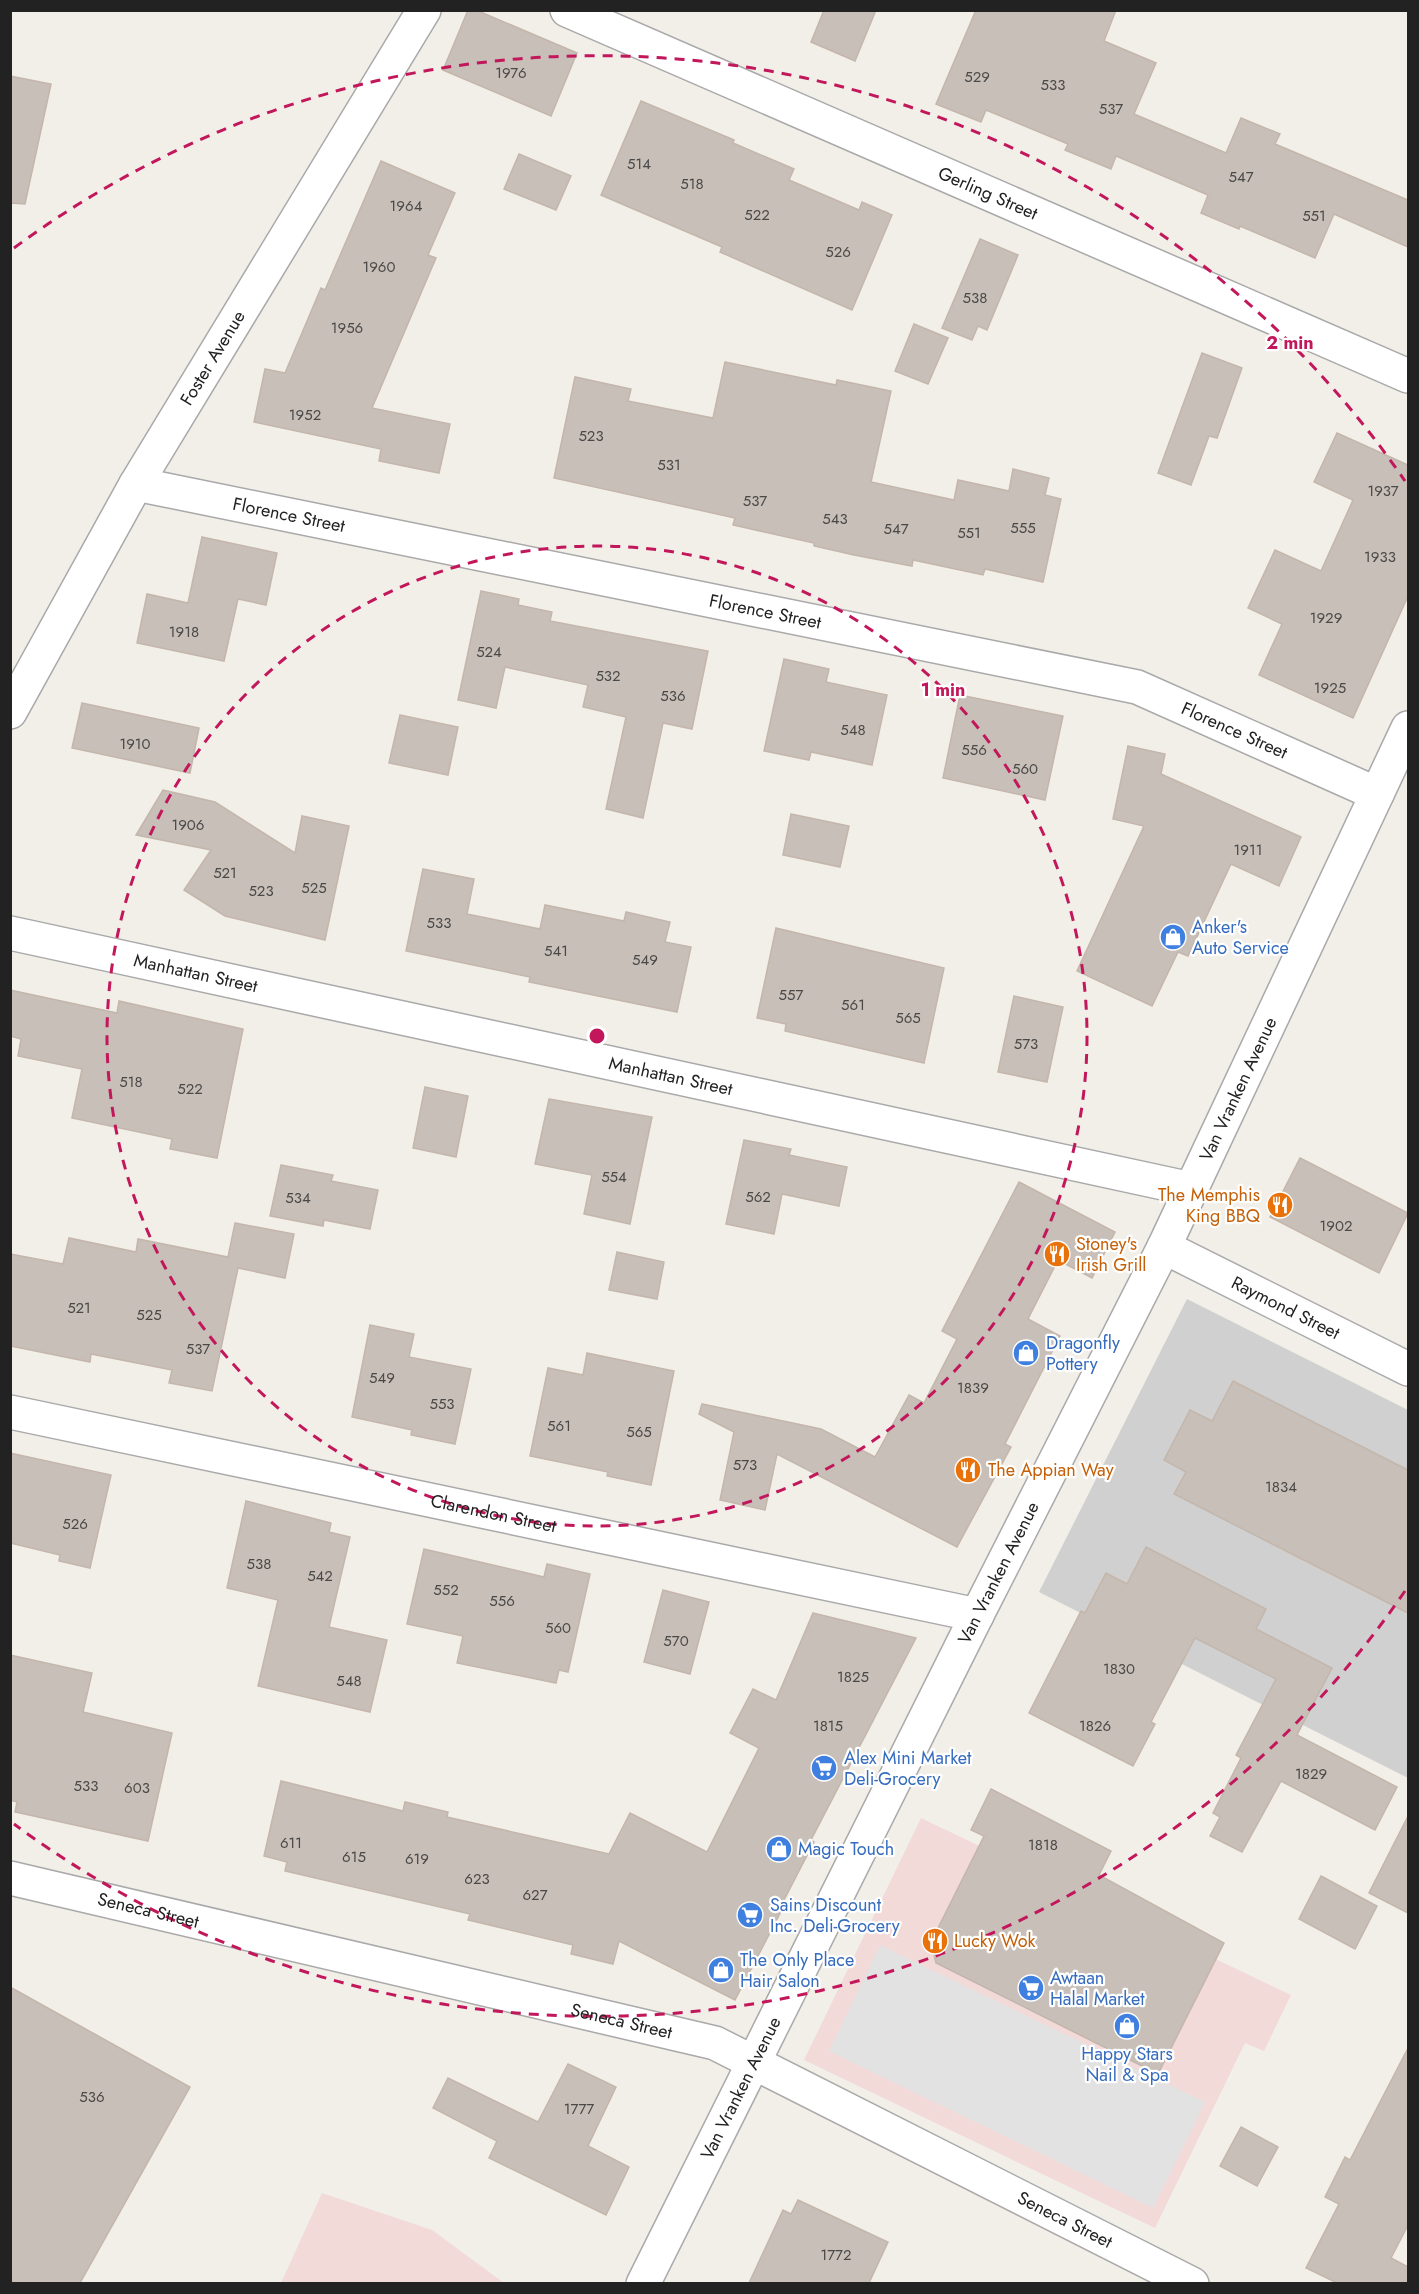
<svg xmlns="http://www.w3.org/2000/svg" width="1419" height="2294" font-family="Jost,sans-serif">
<rect width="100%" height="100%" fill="#f2efe9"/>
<!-- commercial -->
<g fill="#f2dad9">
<path d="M921 1818 1291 1995 1264 2051 1245 2043 1155 2228 804 2060Z"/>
<path d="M322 2193 432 2230 504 2283H281Z"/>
</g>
<!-- religious -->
<path fill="#d0d0d0" d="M1187 1299 1408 1410V1778L1039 1592Z"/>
<!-- parking -->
<path fill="#e2e2e2" d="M880 1945 1205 2102 1153 2208 829 2051Z"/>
<!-- building -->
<g fill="#c7bfb8" stroke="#c4b6ab" stroke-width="1.5">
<path d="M468 10H476L577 53 551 116 443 70Z"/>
<path d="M824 10H876L855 61 811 42Z"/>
<path d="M976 10H1116L1104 41 1156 63 1134 114 1226 153 1241 118 1280 134 1275 144 1408 200V247L1334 214 1315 258 1240 226 1239 229 1201 213 1208 195 1116 156 1111 169 1065 150 1068 144 986 110 981 122 936 104Z"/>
<path d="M10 76 51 84 25 204 10 203Z"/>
<path d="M641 101 734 140 733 143 794 169 789 180 859 210 862 202 892 215 852 310 720 252 722 247 601 195Z"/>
<path d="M519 154 571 176 556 210 504 189Z"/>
<path d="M381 161 455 193 428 255 436 258 372 408 450 424 439 473 379 461 381 449 254 422 265 369 285 373 321 288 325 290Z"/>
<path d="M980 239 1018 255 987 330 978 326 972 340 942 328Z"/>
<path d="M914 324 948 338 928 384 895 371Z"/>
<path d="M1202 353 1242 368 1217 438 1209 436 1191 485 1158 473Z"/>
<path d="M725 362 836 385 837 380 891 391 871 482 954 500 958 480 1009 491 1013 469 1049 478 1045 495 1061 499 1043 582 985 569 983 575 913 560 912 566 854 555 814 546V543L733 525 735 518 554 478 575 377 631 389 628 401 713 418Z"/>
<path d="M1337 433 1408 465V596L1353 718 1259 675 1282 624 1248 608 1275 550 1321 571 1353 500 1314 482Z"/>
<path d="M202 537 277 553 266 605 238 599 224 661 137 643 147 594 188 603Z"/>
<path d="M481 591 519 599 518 605 552 612 550 621 708 651 692 729 663 723 643 818 606 809 626 717 583 707 588 685 505 667 496 708 458 700Z"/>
<path d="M784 659 829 669 826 682 887 695 872 765 811 752 809 760 764 751Z"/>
<path d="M960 695 1063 716 1045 800 943 778Z"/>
<path d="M82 703 199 728 190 773 72 748Z"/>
<path d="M400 715 458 727 448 775 389 763Z"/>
<path d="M1128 746 1165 754 1161 774 1301 837 1279 886 1231 864 1188 956 1178 952 1152 1006 1077 971 1144 826 1113 819Z"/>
<path d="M163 790 215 802 295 853 302 816 349 826 325 940 225 916 184 890 211 850 136 835Z"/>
<path d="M791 814 849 826 840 867 783 855Z"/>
<path d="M423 869 474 879 467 914 540 929 545 905 624 921 626 912 670 922 665 942 691 947 677 1012 529 982 530 977 406 951Z"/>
<path d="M776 928 944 968 924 1063 785 1031 786 1024 757 1018Z"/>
<path d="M10 990 117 1013 119 1001 243 1029 217 1158 170 1149 172 1139 72 1118 82 1069 18 1056 21 1039 10 1036Z"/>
<path d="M1014 996 1063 1007 1047 1082 998 1072Z"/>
<path d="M425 1087 468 1096 456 1157 413 1148Z"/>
<path d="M549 1099 652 1117 630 1224 584 1214 592 1175 535 1164Z"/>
<path d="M744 1140 791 1149 789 1155 847 1167 839 1206 782 1194 774 1234 726 1224Z"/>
<path d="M1300 1158 1408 1213 1379 1273 1270 1217Z"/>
<path d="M281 1165 333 1175 331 1181 378 1190 370 1229 324 1220 323 1226 270 1216Z"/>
<path d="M1019 1182 1115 1232 1092 1278 1058 1260 1028 1319 1060 1336 1005 1444 1011 1447 957 1547 777 1454 765 1510 720 1500 734 1432 699 1414 702 1404 821 1429 875 1457 909 1395 924 1403 957 1339 942 1331Z"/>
<path d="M235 1223 294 1234 285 1278 238 1268 212 1391 169 1383 172 1370 91 1354 90 1362 10 1346V1254L63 1264 69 1238 136 1252 138 1239 228 1257Z"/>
<path d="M617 1252 664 1262 657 1299 609 1290Z"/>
<path d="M370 1325 414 1334 409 1357 471 1369 455 1444 411 1435 412 1430 352 1417Z"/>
<path d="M587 1353 674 1371 651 1485 607 1476 608 1472 530 1456 548 1368 583 1375Z"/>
<path d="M1233 1381 1408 1470V1613L1174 1494 1186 1472 1164 1460 1190 1410 1212 1421Z"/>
<path d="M10 1453 111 1475 90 1568 59 1561 60 1555 10 1543Z"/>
<path d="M246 1501 331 1523 329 1532 350 1537 329 1627 387 1640 370 1712 258 1686 278 1600 227 1588Z"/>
<path d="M1146 1547 1266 1609 1256 1629 1332 1668 1297 1735 1397 1787 1375 1830 1281 1781 1242 1852 1210 1836 1220 1817 1213 1813 1241 1758 1236 1755 1276 1679 1195 1638 1151 1722 1155 1724 1133 1766 1029 1713 1081 1611 1085 1613 1106 1573 1127 1584Z"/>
<path d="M424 1549 544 1577 547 1564 590 1574 568 1672 559 1670 556 1683 457 1663 463 1636 407 1624Z"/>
<path d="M663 1590 709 1602 690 1674 644 1662Z"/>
<path d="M813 1613 916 1638 811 1840 814 1842 784 1900 786 1902 735 2000 619 1941 613 1964 571 1954 573 1945 468 1920 470 1914 285 1871 287 1862 264 1856 281 1781 403 1811 405 1802 448 1812 447 1817 609 1854 630 1813 707 1852 759 1748 730 1733 753 1689 776 1700Z"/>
<path d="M10 1655 92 1673 83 1712 172 1733 148 1841 15 1812 17 1802 10 1800Z"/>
<path d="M991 1789 1111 1851 1099 1875 1224 1943 1158 2074 936 1963 931 1942 984 1836 971 1830Z"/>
<path d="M1408 1816V1913L1369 1893Z"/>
<path d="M1321 1876 1377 1906 1355 1949 1299 1919Z"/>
<path d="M10 1987 190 2087 80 2283H10Z"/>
<path d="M1408 2048V2225L1391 2258 1408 2267V2283H1337L1306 2268 1339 2204 1325 2197 1345 2157 1350 2160Z"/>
<path d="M568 2064 616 2087 588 2146 629 2167 606 2215 489 2158 497 2141 433 2108 448 2078 538 2122Z"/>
<path d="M1241 2127 1278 2147 1257 2186 1220 2166Z"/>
<path d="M798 2200 888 2242 869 2283H749L783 2210 791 2214Z"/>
</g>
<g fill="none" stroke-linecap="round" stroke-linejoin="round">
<defs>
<g id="minor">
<path id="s1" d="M567 10 1408 376"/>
<path id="s2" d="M136 484 1137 687 1377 794"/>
<path id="s3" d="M10 712 136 484 424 10"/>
<path id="s4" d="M10 933 1191 1189"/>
<path id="s5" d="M1164 1247 1408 1369"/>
<path id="s6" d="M10 1412 977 1615"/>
<path id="s7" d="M10 1878 715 2043 1192 2284"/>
</g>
<g id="tertiary">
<path id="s8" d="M643 2284 977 1615 1164 1247 1408 728"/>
</g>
</defs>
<!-- minor casing -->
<use href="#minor" stroke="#a9a9a9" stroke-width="36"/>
<!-- tertiary casing -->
<use href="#tertiary" stroke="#a9a9a9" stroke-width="36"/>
<!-- minor -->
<use href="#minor" stroke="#fff" stroke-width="33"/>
<!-- tertiary -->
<use href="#tertiary" stroke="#fff" stroke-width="33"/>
</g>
<!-- distance rings -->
<g fill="none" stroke="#c2185b" stroke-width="3" stroke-dasharray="10 8">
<circle cx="597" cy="1036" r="490"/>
<path d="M1405 1591A980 980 0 0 1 14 1824M14 248A980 980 0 0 1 1405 481"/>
</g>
<!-- icons -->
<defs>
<symbol id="shop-disc" viewBox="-11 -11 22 22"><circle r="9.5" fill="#3f7fe0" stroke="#fff"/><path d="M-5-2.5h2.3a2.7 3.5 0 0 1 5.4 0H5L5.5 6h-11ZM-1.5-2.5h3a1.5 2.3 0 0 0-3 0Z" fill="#fff"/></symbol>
<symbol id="restaurant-disc" viewBox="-11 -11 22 22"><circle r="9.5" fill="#e8710a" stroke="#fff"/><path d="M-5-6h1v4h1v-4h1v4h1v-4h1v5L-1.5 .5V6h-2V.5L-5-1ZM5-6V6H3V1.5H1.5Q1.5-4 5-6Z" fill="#fff"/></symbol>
<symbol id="supermarket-disc" viewBox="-11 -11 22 22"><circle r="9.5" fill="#3f7fe0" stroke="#fff"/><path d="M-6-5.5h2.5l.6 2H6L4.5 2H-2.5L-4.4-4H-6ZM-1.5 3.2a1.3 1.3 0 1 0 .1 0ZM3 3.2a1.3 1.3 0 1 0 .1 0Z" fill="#fff"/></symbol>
</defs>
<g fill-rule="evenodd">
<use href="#shop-disc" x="1158" y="922" width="30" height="30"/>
<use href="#restaurant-disc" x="1265" y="1190" width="30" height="30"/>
<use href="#restaurant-disc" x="1042" y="1239" width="30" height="30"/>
<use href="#shop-disc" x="1011" y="1338" width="30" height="30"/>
<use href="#restaurant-disc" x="953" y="1455" width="30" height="30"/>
<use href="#supermarket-disc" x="809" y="1753" width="30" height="30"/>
<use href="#shop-disc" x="764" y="1834" width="30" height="30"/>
<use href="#supermarket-disc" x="735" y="1900" width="30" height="30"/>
<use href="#restaurant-disc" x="920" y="1926" width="30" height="30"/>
<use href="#shop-disc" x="706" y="1955" width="30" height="30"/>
<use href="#supermarket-disc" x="1016" y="1973" width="30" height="30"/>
<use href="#shop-disc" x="1112" y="2011" width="30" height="30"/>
</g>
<g text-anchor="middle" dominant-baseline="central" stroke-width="4.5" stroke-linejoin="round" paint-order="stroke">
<!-- number labels -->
<g font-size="15" fill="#4b4948">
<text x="511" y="73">1976</text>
<text x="977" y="77">529</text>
<text x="1053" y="85">533</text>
<text x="1111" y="109">537</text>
<text x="639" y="164">514</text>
<text x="1241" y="177">547</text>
<text x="692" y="184">518</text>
<text x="406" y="206">1964</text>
<text x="757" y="215">522</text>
<text x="1314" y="216">551</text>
<text x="838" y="252">526</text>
<text x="379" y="267">1960</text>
<text x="975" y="298">538</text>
<text x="347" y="328">1956</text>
<text x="305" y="415">1952</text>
<text x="591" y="436">523</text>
<text x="669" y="465">531</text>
<text x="1383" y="491">1937</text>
<text x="755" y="501">537</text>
<text x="835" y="519">543</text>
<text x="1023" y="528">555</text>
<text x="896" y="529">547</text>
<text x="969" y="533">551</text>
<text x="1380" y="557">1933</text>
<text x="1326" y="618">1929</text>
<text x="184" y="632">1918</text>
<text x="489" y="652">524</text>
<text x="608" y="676">532</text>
<text x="1330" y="688">1925</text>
<text x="673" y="696">536</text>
<text x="853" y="730">548</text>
<text x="135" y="744">1910</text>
<text x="974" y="750">556</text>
<text x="1025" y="769">560</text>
<text x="188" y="825">1906</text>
<text x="1248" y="850">1911</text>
<text x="225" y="873">521</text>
<text x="314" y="888">525</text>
<text x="261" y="891">523</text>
<text x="439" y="923">533</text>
<text x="556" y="951">541</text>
<text x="645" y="960">549</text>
<text x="791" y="995">557</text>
<text x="853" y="1005">561</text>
<text x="908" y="1018">565</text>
<text x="1026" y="1044">573</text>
<text x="131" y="1082">518</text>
<text x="190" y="1089">522</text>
<text x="614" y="1177">554</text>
<text x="758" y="1197">562</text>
<text x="298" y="1198">534</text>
<text x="1336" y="1226">1902</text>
<text x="79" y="1308">521</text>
<text x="149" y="1315">525</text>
<text x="198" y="1349">537</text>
<text x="382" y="1378">549</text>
<text x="973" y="1388">1839</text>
<text x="442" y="1404">553</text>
<text x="559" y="1426">561</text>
<text x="639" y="1432">565</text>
<text x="745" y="1465">573</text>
<text x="1281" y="1487">1834</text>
<text x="75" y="1524">526</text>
<text x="259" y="1564">538</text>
<text x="320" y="1576">542</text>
<text x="446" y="1590">552</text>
<text x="502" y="1601">556</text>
<text x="558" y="1628">560</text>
<text x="676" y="1641">570</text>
<text x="1119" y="1669">1830</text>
<text x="853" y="1677">1825</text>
<text x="349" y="1681">548</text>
<text x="828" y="1726">1815</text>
<text x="1095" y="1726">1826</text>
<text x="1311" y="1774">1829</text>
<text x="86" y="1786">533</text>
<text x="137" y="1788">603</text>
<text x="291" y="1843">611</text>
<text x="1043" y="1845">1818</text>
<text x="354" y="1857">615</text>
<text x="417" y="1859">619</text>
<text x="477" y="1879">623</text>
<text x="535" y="1895">627</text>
<text x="92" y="2097">536</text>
<text x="579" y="2109">1777</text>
<text x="836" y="2255">1772</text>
</g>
<!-- street labels -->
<g font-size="18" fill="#222" stroke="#fff">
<text stroke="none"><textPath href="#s1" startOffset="459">Gerling Street</textPath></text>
<text stroke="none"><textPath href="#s3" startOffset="408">Foster Avenue</textPath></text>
<text stroke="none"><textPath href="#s2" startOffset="156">Florence Street</textPath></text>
<text stroke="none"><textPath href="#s2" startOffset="642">Florence Street</textPath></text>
<text stroke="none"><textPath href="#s2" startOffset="1128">Florence Street</textPath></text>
<text stroke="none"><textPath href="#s4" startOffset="190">Manhattan Street</textPath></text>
<text stroke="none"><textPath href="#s4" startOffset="676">Manhattan Street</textPath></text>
<text stroke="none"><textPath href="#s8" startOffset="1335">Van Vranken Avenue</textPath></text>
<text stroke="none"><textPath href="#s5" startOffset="136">Raymond Street</textPath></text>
<text stroke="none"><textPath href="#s6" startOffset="494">Clarendon Street</textPath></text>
<text stroke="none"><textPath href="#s8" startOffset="795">Van Vranken Avenue</textPath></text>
<text stroke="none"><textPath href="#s7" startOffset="142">Seneca Street</textPath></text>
<text stroke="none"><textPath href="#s7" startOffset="628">Seneca Street</textPath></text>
<text stroke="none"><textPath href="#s8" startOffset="219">Van Vranken Avenue</textPath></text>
<text stroke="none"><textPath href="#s7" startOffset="1116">Seneca Street</textPath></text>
</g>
<!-- shop labels -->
<g font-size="18" fill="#366cbe" stroke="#fff" text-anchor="start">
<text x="1192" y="927">Anker's<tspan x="1192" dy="21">Auto Service</tspan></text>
<text x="1046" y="1343">Dragonfly<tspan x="1046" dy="21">Pottery</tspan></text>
<text x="844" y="1758">Alex Mini Market<tspan x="844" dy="21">Deli-Grocery</tspan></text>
<text x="798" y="1849">Magic Touch</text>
<text x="770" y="1905">Sains Discount<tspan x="770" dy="21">Inc. Deli-Grocery</tspan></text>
<text x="740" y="1960">The Only Place<tspan x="740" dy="21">Hair Salon</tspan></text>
<text x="1050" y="1978">Awtaan<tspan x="1050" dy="21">Halal Market</tspan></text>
<text x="1127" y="2054" text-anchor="middle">Happy Stars<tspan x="1127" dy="21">Nail &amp; Spa</tspan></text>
</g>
<!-- food labels -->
<g font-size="18" fill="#c56008" stroke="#fff" text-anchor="start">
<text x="1260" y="1195" text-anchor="end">The Memphis<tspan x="1260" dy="21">King BBQ</tspan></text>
<text x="1076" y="1244">Stoney's<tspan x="1076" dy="21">Irish Grill</tspan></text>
<text x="988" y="1470">The Appian Way</text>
<text x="954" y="1941">Lucky Wok</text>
</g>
</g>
<circle cx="597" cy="1036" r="9" fill="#c2185b" stroke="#fff" stroke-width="3"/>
<g font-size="18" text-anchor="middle" font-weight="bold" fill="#c2185b" stroke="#fff" stroke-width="4.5" stroke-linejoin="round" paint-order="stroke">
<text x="1290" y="349">2 min</text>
<text x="943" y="696">1 min</text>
</g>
<!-- border -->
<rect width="1419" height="2294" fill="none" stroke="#222222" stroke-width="24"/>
</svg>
